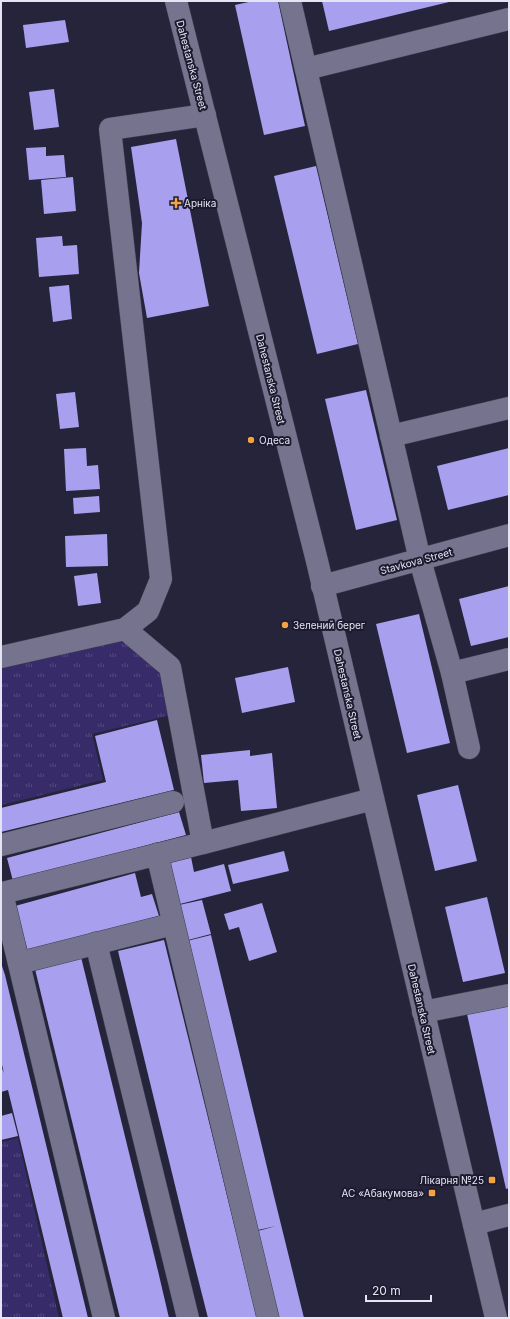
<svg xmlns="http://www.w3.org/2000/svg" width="510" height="1319" font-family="Inter,sans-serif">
<defs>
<pattern id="grass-tufts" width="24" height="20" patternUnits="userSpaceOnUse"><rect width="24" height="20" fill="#372b69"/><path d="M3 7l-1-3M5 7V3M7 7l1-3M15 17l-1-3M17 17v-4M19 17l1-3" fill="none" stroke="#544a7f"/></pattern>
</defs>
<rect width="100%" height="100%" fill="#26243a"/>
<!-- grass -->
<g fill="url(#grass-tufts)">
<path d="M119 639 163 670 171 715 92 734 103 780 1 805V666Z"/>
<path d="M18 1138 59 1318H1V1142Z"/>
</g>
<!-- building -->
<g fill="#a8a0ef">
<path d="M253 1H278L305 126 264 135 235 5Z"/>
<path d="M322 1H449V2L329 31Z"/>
<path d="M65 20 69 42 26 48 23 25Z"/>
<path d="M54 89 59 127 34 130 29 92Z"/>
<path d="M176 139 209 306 147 318 139 273 142 223 131 147Z"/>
<path d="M46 147V156L64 155 66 177 29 180 26 148Z"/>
<path d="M316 166 358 344 317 354 274 176Z"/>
<path d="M73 177 76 211 44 214 41 180Z"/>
<path d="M62 236 63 246 77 245 79 274 39 277 36 238Z"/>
<path d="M69 285 72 319 53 322 49 287Z"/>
<path d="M366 390 397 520 356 530 325 399Z"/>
<path d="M75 392 79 427 60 429 56 394Z"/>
<path d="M86 448 87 466 98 465 100 489 66 491 64 449Z"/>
<path d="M509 448V495L448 510 437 466Z"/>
<path d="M99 496 100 512 74 514 73 498Z"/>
<path d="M107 534 108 566 66 567 65 536Z"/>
<path d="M97 573 101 603 78 606 74 576Z"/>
<path d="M509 586V637L471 646 459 599Z"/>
<path d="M419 614 450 743 407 753 376 624Z"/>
<path d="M288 667 295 702 242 713 235 678Z"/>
<path d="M157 720 174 790 1 832V808L106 782 95 736Z"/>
<path d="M250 750V756L272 753 277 808 241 811 238 780 204 783 201 755Z"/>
<path d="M458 785 477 861 435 871 417 795Z"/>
<path d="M179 812 186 835 13 881 7 858Z"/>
<path d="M284 851 289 871 233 884 228 865Z"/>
<path d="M191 857 194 872 224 864 231 891 176 905 166 864Z"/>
<path d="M135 873 141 897 152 894 159 916 28 952 15 906Z"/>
<path d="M487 897 505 973 463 982 445 907Z"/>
<path d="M202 900 211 934 188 940 179 905Z"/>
<path d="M262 903 277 952 249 961 239 927 229 930 224 914Z"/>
<path d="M211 935 272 1188 304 1318H279L258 1231 276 1226 258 1230 187 941Z"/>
<path d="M164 940 211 1130 257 1318H208L191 1251 118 951Z"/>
<path d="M81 957 158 1271 169 1318H120L49 1027 35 969Z"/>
<path d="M1 963 5 975 88 1318H63L8 1090 1 1092V1066L4 1073 1 1061Z"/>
<path d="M509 1004V1188L506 1189 467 1014Z"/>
<path d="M12 1113 18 1136 1 1140V1116Z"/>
</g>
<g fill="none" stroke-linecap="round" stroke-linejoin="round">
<defs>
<g id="minor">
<path d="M176 1 317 561 496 1318"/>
<path d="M290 1 420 560 452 673 469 748"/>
<path d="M306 69 509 19"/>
<path d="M391 436 509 408"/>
<path d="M322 586 509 535"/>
<path d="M125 629 170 667 203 843 373 799"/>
<path d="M1 657 125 629 148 611 161 579 110 129 205 115"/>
<path d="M452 673 509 659"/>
<path d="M1 845 173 802"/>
<path d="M157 854 268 1318"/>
<path d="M96 943 188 1318"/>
<path d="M19 963 173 924"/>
<path d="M423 1012 509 995"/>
<path d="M474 1224 509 1215"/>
<path d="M104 1318 2 893 203 843"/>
</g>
</defs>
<!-- minor casing -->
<use href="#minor" stroke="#424053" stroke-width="23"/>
<!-- minor -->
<use href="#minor" stroke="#75738d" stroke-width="22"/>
</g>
<!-- markers -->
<g fill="#f3a442" stroke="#1d1a2f" stroke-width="1.5">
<path d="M174 197h4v4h4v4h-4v4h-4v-4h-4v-4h4z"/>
<circle cx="251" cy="440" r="4"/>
<circle cx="285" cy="625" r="4"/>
<rect x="488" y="1176" width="8" height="8" rx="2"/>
<rect x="428" y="1189" width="8" height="8" rx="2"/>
</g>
<g text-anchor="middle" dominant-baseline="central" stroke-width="4" stroke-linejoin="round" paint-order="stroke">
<!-- street labels -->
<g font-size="10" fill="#e5e4f3" stroke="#1d1a2f">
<text transform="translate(192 65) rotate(75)">Dahestanska Street</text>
<text transform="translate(271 379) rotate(76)">Dahestanska Street</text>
<text transform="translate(416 561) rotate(-15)">Stavkova Street</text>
<text transform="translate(348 694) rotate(77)">Dahestanska Street</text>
<text transform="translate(422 1009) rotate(77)">Dahestanska Street</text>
</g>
<!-- poi labels -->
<g font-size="10" fill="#e5e4f3" stroke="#1d1a2f" text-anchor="start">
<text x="184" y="203">Арніка</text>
<text x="259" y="440">Одеса</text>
<text x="293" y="625">Зелений берег</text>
<text x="484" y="1180" text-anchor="end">Лікарня №25</text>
<text x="424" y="1193" text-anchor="end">АС «Абакумова»</text>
</g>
</g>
<!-- border -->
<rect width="510" height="1319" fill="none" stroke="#e5e4f3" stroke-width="4"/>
<!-- scale -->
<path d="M366 1295v6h65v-6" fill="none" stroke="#e5e4f3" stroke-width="2"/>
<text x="372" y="1295" font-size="12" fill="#e5e4f3" stroke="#1d1a2f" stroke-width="3" paint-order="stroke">20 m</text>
</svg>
